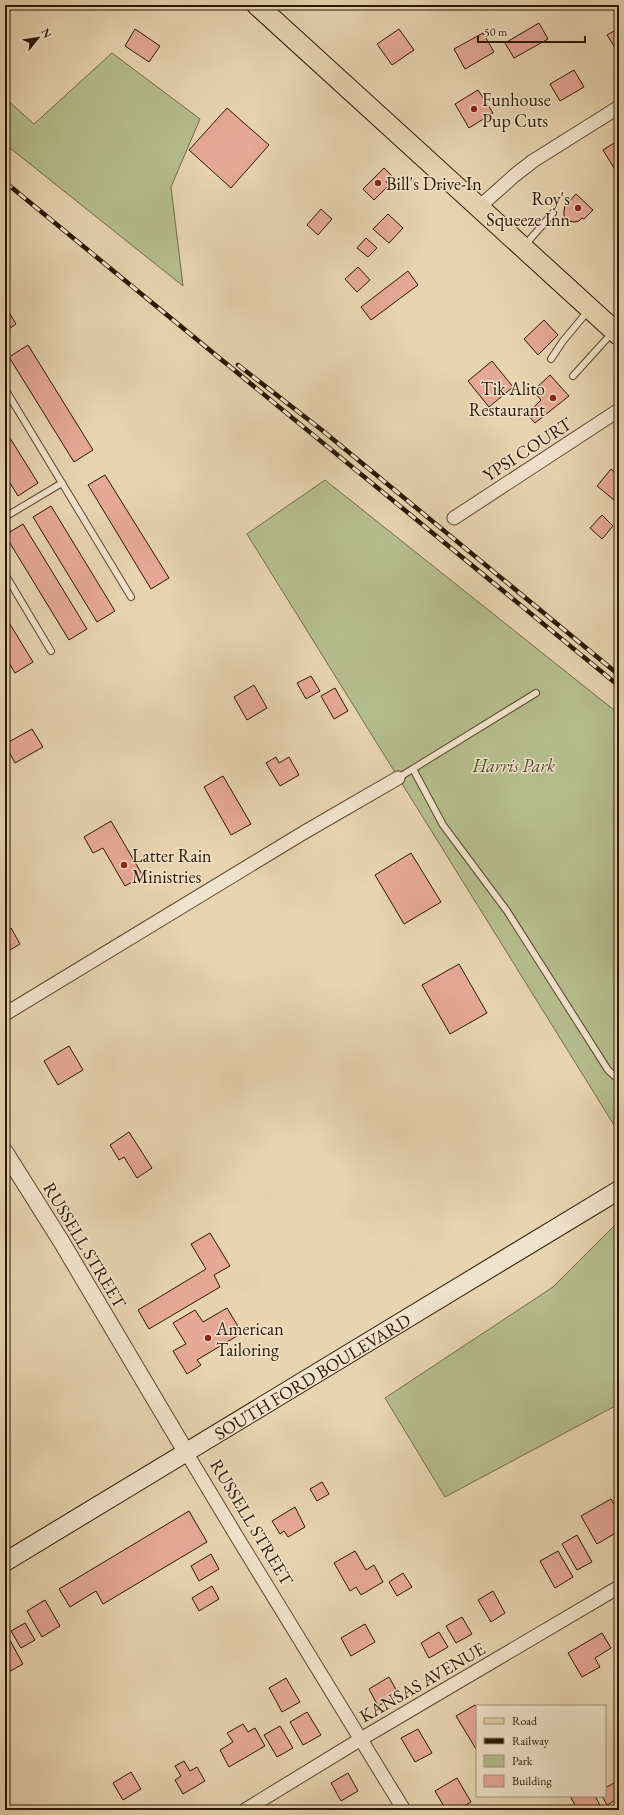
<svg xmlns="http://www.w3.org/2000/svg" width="624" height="1815" font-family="'EB Garamond',serif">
<rect width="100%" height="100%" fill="#e8d4b0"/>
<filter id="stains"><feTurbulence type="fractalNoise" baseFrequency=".005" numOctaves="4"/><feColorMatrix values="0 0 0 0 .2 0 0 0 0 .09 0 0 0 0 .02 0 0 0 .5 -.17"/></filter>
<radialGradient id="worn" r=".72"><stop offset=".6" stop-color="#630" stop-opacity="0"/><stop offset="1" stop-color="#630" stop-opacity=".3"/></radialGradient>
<!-- green -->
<g fill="#b5bd8c" stroke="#706a47">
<path d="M112 53 200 119 171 187 183 286 5 144V98L34 124Z"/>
<path d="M325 480 619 714V1133L247 534Z"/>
<path d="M619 1221V1404L445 1497 385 1398 553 1287Z"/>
</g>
<!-- building -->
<g fill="#e6a897" stroke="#2b1602">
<path d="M539 23 548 39 514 58 505 43Z"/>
<path d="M619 28V54L607 35Z"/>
<path d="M135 29 160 46 149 62 125 46Z"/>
<path d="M399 29 414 50 392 65 377 44Z"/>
<path d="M483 33 494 52 465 69 454 49Z"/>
<path d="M574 70 584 87 560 101 550 84Z"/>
<path d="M478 90 493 113 469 128 455 104Z"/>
<path d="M227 108 269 145 231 188 189 150Z"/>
<path d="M619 140V165L614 168 603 150Z"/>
<path d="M384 168 392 176 386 182 389 185 374 200 363 189Z"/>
<path d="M576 194 593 210 584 219 582 218 579 221 574 222 569 221 564 216V211L565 206Z"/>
<path d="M321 209 332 219 318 235 307 225Z"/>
<path d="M388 214 403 228 389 243 373 229Z"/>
<path d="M366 238 377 248 368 257 357 248Z"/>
<path d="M358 267 370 280 357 292 345 279Z"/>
<path d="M408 271 418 285 371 320 361 307Z"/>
<path d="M5 306 16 324 5 332Z"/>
<path d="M544 320 558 335 538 355 524 339Z"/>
<path d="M28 345 93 450 74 462 9 357Z"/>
<path d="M492 361 513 387 489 407 468 381Z"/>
<path d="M550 375 569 396 535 423 527 414 541 400 533 391Z"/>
<path d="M5 430 38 483 18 496 5 475Z"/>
<path d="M611 469 619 476V494L614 500 597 486Z"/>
<path d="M105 475 169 578 151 589 88 485Z"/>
<path d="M51 506 115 611 97 622 33 517Z"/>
<path d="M602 515 613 526 602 539 590 528Z"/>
<path d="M23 524 87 629 69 640 5 535Z"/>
<path d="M5 616 33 662 15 673 5 656Z"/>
<path d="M311 676 320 691 306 699 297 683Z"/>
<path d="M254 685 267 708 247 720 234 697Z"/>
<path d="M335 688 348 711 334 719 321 696Z"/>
<path d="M32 729 43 747 15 763 5 744Z"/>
<path d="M276 757 279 763 289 757 299 775 280 786 266 763Z"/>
<path d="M223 776 251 824 231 835 204 787Z"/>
<path d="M111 821 143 876 125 886 103 848 93 853 84 837Z"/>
<path d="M411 853 441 902 404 924 375 875Z"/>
<path d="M11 928 20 944 5 953V932Z"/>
<path d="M459 964 487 1013 450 1034 422 985Z"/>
<path d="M69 1046 83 1070 58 1085 44 1061Z"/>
<path d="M129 1132 152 1168 137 1178 124 1157 119 1160 110 1145Z"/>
<path d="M210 1233 230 1266 214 1275 220 1287 149 1329 138 1310 206 1269 191 1244Z"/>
<path d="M227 1308 242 1333 197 1360 201 1365 187 1374 173 1351 186 1344 173 1323 195 1310 203 1322Z"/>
<path d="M322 1482 329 1494 317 1501 310 1489Z"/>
<path d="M611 1499 619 1514V1531L597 1544 581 1516Z"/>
<path d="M295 1507 305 1527 288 1537 284 1531 280 1534 272 1521Z"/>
<path d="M189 1511 207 1542 103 1604 96 1591 70 1607 59 1589Z"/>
<path d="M577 1535 592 1562 577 1570 562 1544Z"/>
<path d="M355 1551 366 1570 374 1565 383 1582 361 1595 356 1587 350 1591 334 1563Z"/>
<path d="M558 1551 573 1577 555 1588 540 1561Z"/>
<path d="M211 1554 219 1569 199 1581 191 1566Z"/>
<path d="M403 1573 412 1587 397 1596 389 1582Z"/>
<path d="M212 1586 219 1599 199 1611 192 1598Z"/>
<path d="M493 1591 505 1613 491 1622 478 1600Z"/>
<path d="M45 1600 60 1626 42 1637 27 1611Z"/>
<path d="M462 1617 472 1634 456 1643 446 1626Z"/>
<path d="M25 1623 35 1640 21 1648 11 1631Z"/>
<path d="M365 1624 375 1642 351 1656 341 1638Z"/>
<path d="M439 1632 448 1647 429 1658 421 1643Z"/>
<path d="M602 1633 611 1648 595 1658 600 1667 582 1677 568 1653Z"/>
<path d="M7 1635 23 1664 5 1674V1636Z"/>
<path d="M389 1677 399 1695 378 1706 369 1689Z"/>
<path d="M286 1678 300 1702 282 1712 269 1688Z"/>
<path d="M475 1705 477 1709V1749H476L456 1716Z"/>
<path d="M307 1712 321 1735 303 1745 290 1722Z"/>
<path d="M243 1724 248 1732 255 1728 265 1746 229 1767 220 1750 233 1742 227 1733Z"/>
<path d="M280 1726 293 1748 277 1757 264 1735Z"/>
<path d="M418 1729 432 1753 415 1762 401 1738Z"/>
<path d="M184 1761 190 1771 197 1767 205 1781 183 1794 175 1780 181 1776 175 1766Z"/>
<path d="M619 1768V1798L607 1805 602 1796H605V1788L619 1780 614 1771Z"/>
<path d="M131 1772 141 1789 123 1800 113 1783Z"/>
<path d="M348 1773 358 1791 341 1801 331 1783Z"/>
<path d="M457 1778 471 1802 457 1810H446L435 1791Z"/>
<path d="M574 1796H595L602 1809 578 1810 571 1798Z"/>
</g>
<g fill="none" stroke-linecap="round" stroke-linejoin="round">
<defs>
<g id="service">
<path d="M525 245 553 213"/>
<path d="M551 359 563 341 588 311"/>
<path d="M573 376 612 333"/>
<path d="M5 389 131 597"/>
<path d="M5 517 62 483"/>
<path d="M5 574 51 651"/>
<path d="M413 769 443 825 507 911 608 1070 619 1080"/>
<path d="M398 778 536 693"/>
</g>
<g id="minor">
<path d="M478 208 515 175 533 161 619 107"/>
<path d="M454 518 619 410"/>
<path d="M5 1014 303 833 398 778"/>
<path d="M186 1452 237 1537 404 1810"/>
<path d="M245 1810 361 1739 619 1587"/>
</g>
<path id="tertiary" d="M5 1152 61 1241 186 1452"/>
<g id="secondary">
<path id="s1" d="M5 1562 619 1190"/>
</g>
<path id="primary" d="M257 5 619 335"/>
</defs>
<!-- service casing -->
<use href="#service" stroke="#5a462e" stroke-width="8"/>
<!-- minor casing -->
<use href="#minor" stroke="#5a462e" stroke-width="15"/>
<!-- tertiary casing -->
<use href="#tertiary" stroke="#5a462e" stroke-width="18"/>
<!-- secondary casing -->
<use href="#secondary" stroke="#2b1602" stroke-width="20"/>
<!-- primary casing -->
<use href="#primary" stroke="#2b1602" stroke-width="22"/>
<!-- service -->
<use href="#service" stroke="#f0e3cc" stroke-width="6"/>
<!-- minor -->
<use href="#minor" stroke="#f0e3cc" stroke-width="13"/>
<!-- tertiary -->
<use href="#tertiary" stroke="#f0e3cc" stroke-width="16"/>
<!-- secondary -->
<use href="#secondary" stroke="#f0e3cc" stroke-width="18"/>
<!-- primary -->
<use href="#primary" stroke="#e8d4b0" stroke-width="20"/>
<defs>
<g id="rail">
<path d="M5 182 619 686"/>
<path d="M238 365 323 431 619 675"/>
</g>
</defs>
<!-- rail casing -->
<use href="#rail" stroke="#2b1602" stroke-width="4.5"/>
<!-- rail -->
<use href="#rail" stroke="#f0e3cc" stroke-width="3" stroke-dasharray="9" stroke-linecap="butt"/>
</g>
<!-- markers -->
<g fill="#8f2418" stroke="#f0e3cc" stroke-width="1.5">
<circle cx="474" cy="109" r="4"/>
<circle cx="378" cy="183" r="4"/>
<circle cx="578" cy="208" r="4"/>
<circle cx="553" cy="398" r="4"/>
<circle cx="124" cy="865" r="4"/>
<circle cx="208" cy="1338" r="4"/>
</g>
<g text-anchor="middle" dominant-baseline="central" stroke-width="3" stroke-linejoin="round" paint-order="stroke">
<!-- poi labels -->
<g font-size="18" fill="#2b1602" stroke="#f0e3cc" text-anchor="start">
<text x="482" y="99">Funhouse<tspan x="482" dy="21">Pup Cuts</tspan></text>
<text x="386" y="183">Bill's Drive-In</text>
<text x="570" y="198" text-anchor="end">Roy's<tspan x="570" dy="21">Squeeze Inn</tspan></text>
<text x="545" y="388" text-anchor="end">Tik Alito<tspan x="545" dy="21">Restaurant</tspan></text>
<text x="132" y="855">Latter Rain<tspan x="132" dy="21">Ministries</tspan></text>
<text x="216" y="1328">American<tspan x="216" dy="21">Tailoring</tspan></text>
</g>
<!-- street labels -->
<g font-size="18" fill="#2b1602" stroke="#f0e3cc">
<text transform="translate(527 449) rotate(-33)">YPSI COURT</text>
<text transform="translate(85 1245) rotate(59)">RUSSELL STREET</text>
<text stroke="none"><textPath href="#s1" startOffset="359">SOUTH FORD BOULEVARD</textPath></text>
<text transform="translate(252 1522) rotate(59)">RUSSELL STREET</text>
<text transform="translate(422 1682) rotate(-30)">KANSAS AVENUE</text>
</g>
<!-- park labels -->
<g font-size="18" font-style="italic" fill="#54482b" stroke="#f0e3cc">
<text x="514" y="765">Harris Park</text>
</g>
</g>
<!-- margin -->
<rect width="624" height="1815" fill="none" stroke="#e8d4b0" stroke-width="20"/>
<rect x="6" y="6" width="612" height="1803" fill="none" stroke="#2b1602" stroke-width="2"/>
<rect x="10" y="10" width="604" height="1795" fill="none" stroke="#2b1602"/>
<!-- legend -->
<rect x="476" y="1705" width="130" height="92" fill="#f0e3cc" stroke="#a1917b"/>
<rect x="484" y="1718" width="20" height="6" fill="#e8d4b0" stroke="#a1917b"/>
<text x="512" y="1725" font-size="12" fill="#2b1602">Road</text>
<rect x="484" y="1738" width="20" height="6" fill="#2b1602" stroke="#a1917b"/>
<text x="512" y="1745" font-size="12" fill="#2b1602">Railway</text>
<rect x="484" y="1755" width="20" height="12" fill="#b5bd8c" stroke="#a1917b"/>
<text x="512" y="1765" font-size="12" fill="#2b1602">Park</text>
<rect x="484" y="1775" width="20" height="12" fill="#e6a897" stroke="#a1917b"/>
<text x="512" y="1785" font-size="12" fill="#2b1602">Building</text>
<!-- north arrow -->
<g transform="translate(38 38) rotate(60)" stroke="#f0e3cc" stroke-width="3" paint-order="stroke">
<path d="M0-3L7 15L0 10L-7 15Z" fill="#2b1602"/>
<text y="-6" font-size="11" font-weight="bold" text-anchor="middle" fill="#2b1602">N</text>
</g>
<!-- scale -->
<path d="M478 36v6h107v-6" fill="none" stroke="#2b1602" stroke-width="2"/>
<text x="484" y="36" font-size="12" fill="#2b1602" stroke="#f0e3cc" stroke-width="3" paint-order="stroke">50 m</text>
<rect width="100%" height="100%" filter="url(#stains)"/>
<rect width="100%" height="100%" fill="url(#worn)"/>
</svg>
